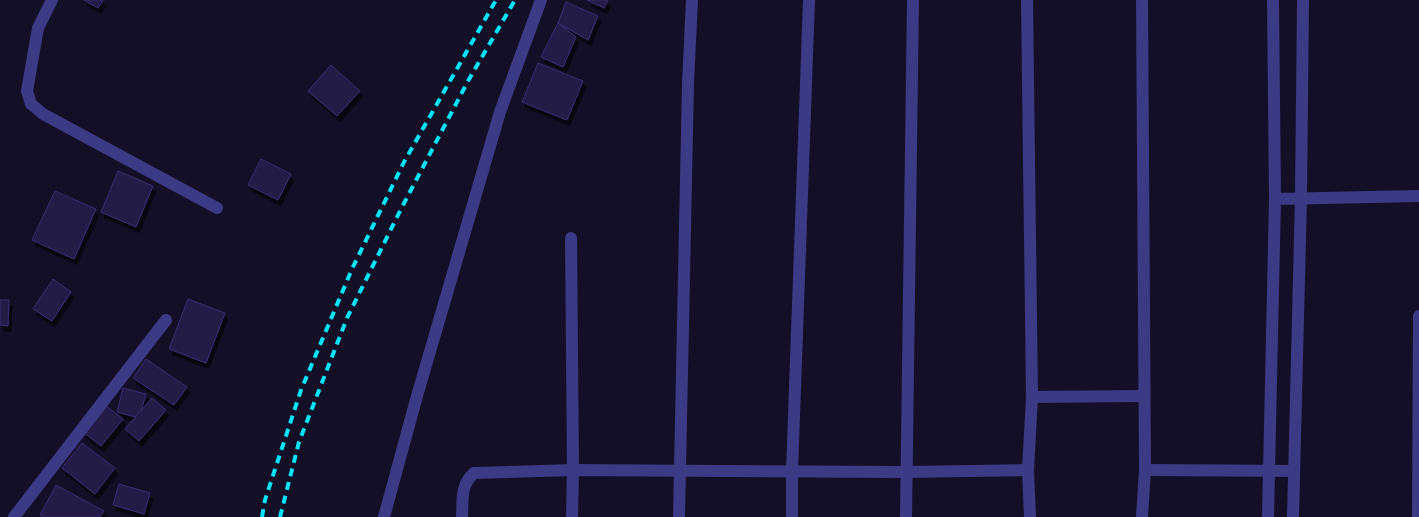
<svg xmlns="http://www.w3.org/2000/svg" width="1419" height="517" font-family="'Archivo Narrow',sans-serif">
<defs>
<filter id="shadow"><feDropShadow dx="3" dy="5.5" stdDeviation="0" flood-color="#0009"/></filter>
</defs>
<rect width="100%" height="100%" fill="#130f26"/>
<!-- building -->
<g fill="#241b47" stroke="#3b2d73" filter="url(#shadow)">
<path d="M84 0H103L98 8Z"/>
<path d="M587 0H608L604 8Z"/>
<path d="M566 2 598 16 588 40 558 23Z"/>
<path d="M558 23 576 37 563 67 541 57Z"/>
<path d="M538 63 583 81 567 120 522 102Z"/>
<path d="M331 65 360 91 337 116 308 91Z"/>
<path d="M261 159 291 174 278 200 248 185Z"/>
<path d="M118 171 153 186 136 227 101 212Z"/>
<path d="M55 191 96 209 74 259 32 240Z"/>
<path d="M53 279 71 292 52 321 33 309Z"/>
<path d="M188 299 225 313 206 363 169 349Z"/>
<path d="M0 300H9L8 326 0 325Z"/>
<path d="M146 359 187 387 174 405 133 378Z"/>
<path d="M123 388 146 394 139 418 117 412Z"/>
<path d="M152 398 166 410 139 441 125 429Z"/>
<path d="M105 405 123 419 101 446 83 432Z"/>
<path d="M82 443 115 468 95 494 62 468Z"/>
<path d="M119 484 150 493 144 514 113 505Z"/>
<path d="M56 485 104 511 100 517H44L40 515Z"/>
</g>
<g fill="none" stroke-linecap="round" stroke-linejoin="round">
<!-- street -->
<g stroke="#3d3a85" stroke-width="12">
<path d="M52 0 38 28 27 91 31 104 43 114 217 208"/>
<path d="M1027 0 1032 397 1028 470 1030 517"/>
<path d="M1142 0 1145 470 1142 517"/>
<path d="M1275 199 1419 196"/>
<path d="M571 238 573 470 572 517"/>
<path d="M1032 397 1144 396"/>
<path d="M1145 470 1294 471"/>
<path d="M14 517 166 320"/>
<path d="M384 517 417 396 500 112 541 0"/>
<path d="M462 517C463 499 460 486 474 473L573 470 906 472 1028 470"/>
<path d="M679 517 688 83 692 0"/>
<path d="M792 517V471L809 0"/>
<path d="M906 517 913 0"/>
<path d="M1268 517 1275 199 1273 0"/>
<path d="M1293 517 1301 198 1303 0"/>
<path d="M1418 517 1419 316"/>
</g>
<!-- rail -->
<g stroke="#00e5ff" stroke-width="4" stroke-dasharray="8 6" stroke-linecap="butt">
<path d="M262 517 265 500 301 390 352 269 404 162 496 0"/>
<path d="M280 517 299 442 347 318 401 209 468 81 515 0"/>
</g>
</g>
</svg>
